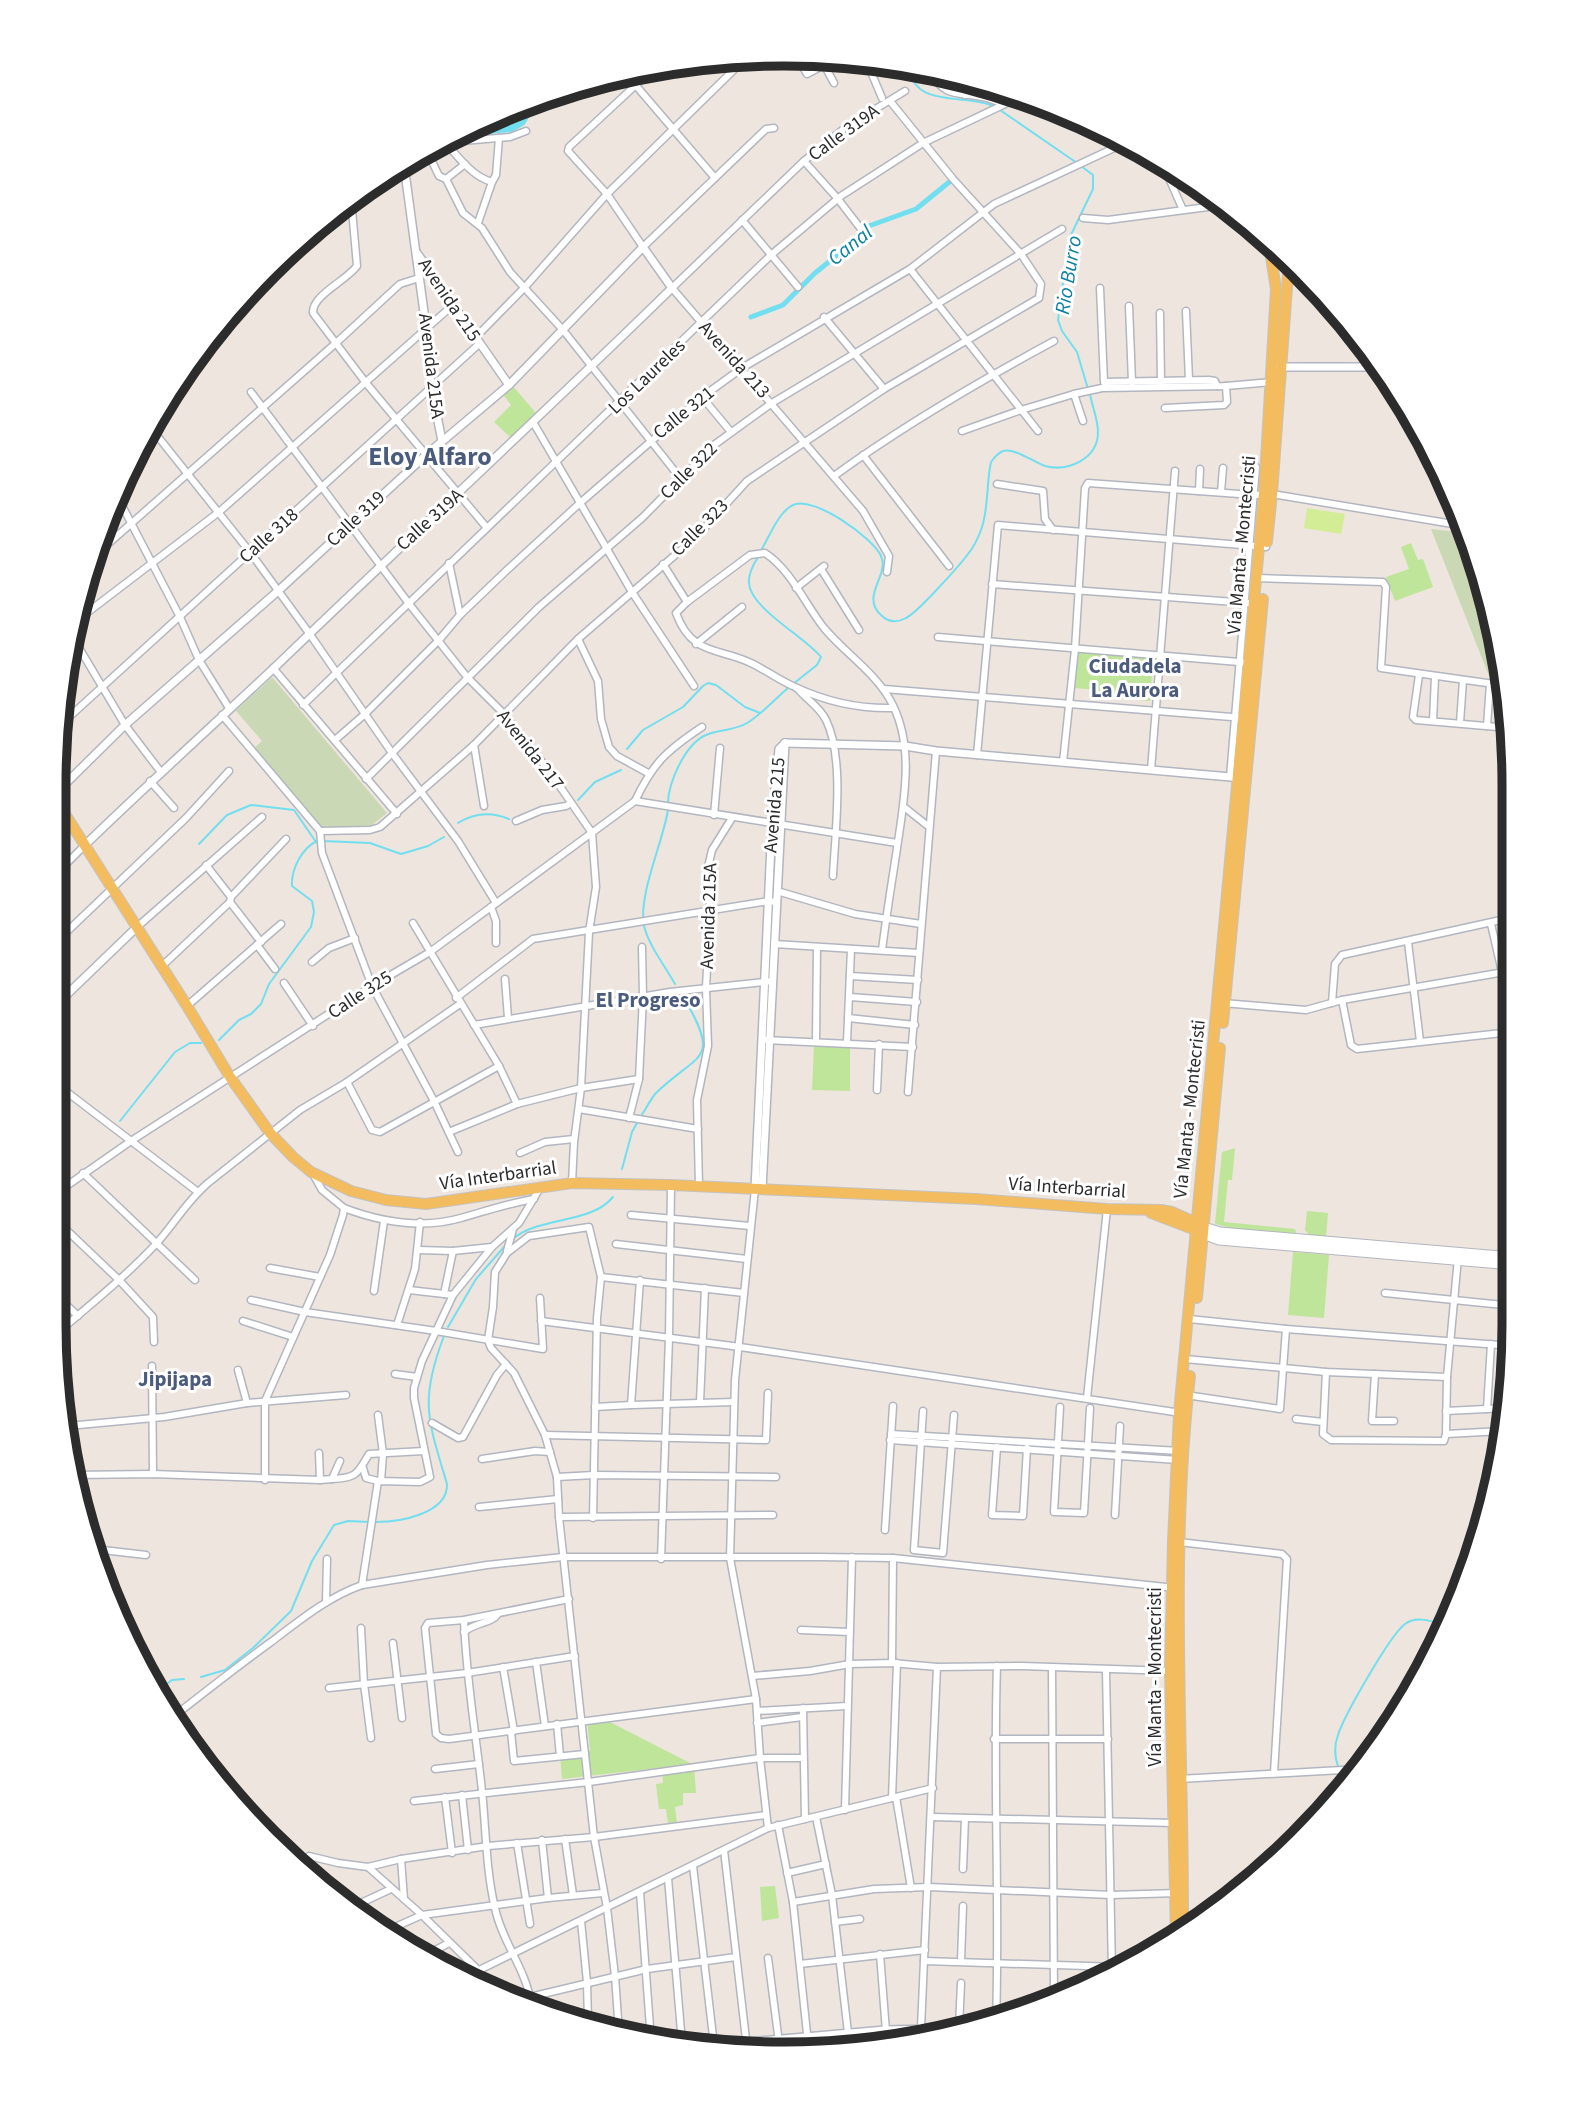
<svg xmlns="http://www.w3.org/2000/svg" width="1569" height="2109" font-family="'Source Sans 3',sans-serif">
<rect width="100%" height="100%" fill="#eee5de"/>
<!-- green -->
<g fill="#bee59a">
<path d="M511 384 536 413 511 438 494 422 511 405 502 393Z"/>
<path d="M1411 543 1418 560 1423 559 1433 587 1395 601 1386 577 1409 569 1401 547Z"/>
<path d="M1078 652 1153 659 1150 701 1098 697V690L1075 688Z"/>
<path d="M814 1045 850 1047V1091L812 1090Z"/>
<path d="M1235 1148 1232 1180H1228L1224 1222 1295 1229 1296 1232 1293 1235 1235 1229 1215 1224 1222 1152Z"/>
<path d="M1307 1211 1328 1213 1326 1238 1310 1236 1305 1230Z"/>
<path d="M1293 1252 1329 1255 1324 1318 1288 1315Z"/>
<path d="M602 1718 692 1764 562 1779 560 1754 590 1751 587 1719Z"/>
<path d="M694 1766 696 1793H683V1805L675 1807 677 1823 668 1824 666 1809H659L656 1784 663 1783 662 1769Z"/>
<path d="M775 1886 779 1918 762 1921 760 1887Z"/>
</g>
<!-- cemetery -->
<g fill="#cbd8b5">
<path d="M1431 529 1467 533 1505 677 1489 676Z"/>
<path d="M272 677 387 813 368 828 327 830 316 823 254 748 262 741 236 711Z"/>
</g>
<!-- pitch -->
<path fill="#d3ec96" d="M1307 508 1345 514 1341 534 1304 528Z"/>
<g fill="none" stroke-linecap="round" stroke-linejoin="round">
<!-- stream -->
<g stroke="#71dff0" stroke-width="2">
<path d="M910 67C912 109 967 93 993 106"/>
<path d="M1000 110 1077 163"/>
<path d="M1081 166 1093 175V189L1069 239 1058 320 1062 331 1077 352 1088 389"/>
<path d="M760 552C769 538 778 512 793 505 813 495 872 537 881 556 890 575 860 596 881 615 888 622 897 623 906 618 917 613 960 565 968 554 974 547 978 538 981 530 989 509 986 484 991 462 994 458 998 453 1003 451 1016 448 1033 462 1045 466 1068 472 1098 459 1098 432 1098 420 1092 406 1090 394"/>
<path d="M758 557C753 565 748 574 749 583 750 608 805 637 821 657L817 665 793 684"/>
<path d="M627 749 643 730 683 707 703 686 708 683 716 685 745 707 760 713"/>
<path d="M578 800 595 782 621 770"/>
<path d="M668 804C668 783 685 744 706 735 719 729 734 731 747 723 762 714 775 699 788 688"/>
<path d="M668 810C663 842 638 895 644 926 649 946 665 966 675 984"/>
<path d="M458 823C474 813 492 812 509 819"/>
<path d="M323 841 370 843 401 854 428 846 444 837"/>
<path d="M199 844 227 815 251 805 294 810 316 842"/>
<path d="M219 1040 239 1020 251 1014 261 1004 269 984 311 927 314 912 312 901 292 886C291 869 302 848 317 841"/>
<path d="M641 1116C646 1109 650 1100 656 1093 698 1052 722 1063 684 998"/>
<path d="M120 1121 175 1052 190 1043H201"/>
<path d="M622 1169 632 1132 638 1121"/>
<path d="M514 1238C542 1216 591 1224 613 1197"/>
<path d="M448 1327 476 1279 504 1247"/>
<path d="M376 1522C399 1522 448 1514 447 1484 428 1420 419 1401 444 1336"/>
<path d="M201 1677 225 1670 253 1648 291 1611 312 1561 334 1525 348 1521 370 1522"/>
<path d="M155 1693 172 1680 184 1679"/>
<path d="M1338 1766C1334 1755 1334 1746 1338 1735 1344 1716 1390 1635 1405 1624 1417 1615 1433 1622 1446 1625"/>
<path d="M1342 1774 1349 1784"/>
</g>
<!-- canal -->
<path stroke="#71dff0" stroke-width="5" d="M751 317 783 305 815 273 845 249 866 227 916 209 953 179"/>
<!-- river -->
<path stroke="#71dff0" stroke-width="10" d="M457 132 511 127 521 121 531 104"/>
<defs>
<g id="minor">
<path d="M798 58 807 74 835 59"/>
<path d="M821 59 834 83"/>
<path d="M866 60 882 98"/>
<path d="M652 70 569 147 568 151 607 194 643 247 766 129 774 128"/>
<path d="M932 73C944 98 958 92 982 97 990 98 997 102 1004 104"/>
<path d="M626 74 715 178"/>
<path d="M965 95 979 84"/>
<path d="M439 143 510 137 526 131"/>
<path d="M446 143C458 157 473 177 492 182L496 175 499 138"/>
<path d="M427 151 439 176 446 179 465 164"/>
<path d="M1161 160 1183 210"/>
<path d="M804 161 838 199 861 229"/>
<path d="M446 179 463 213 482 228 510 272 563 330 677 474"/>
<path d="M380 180 405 172"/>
<path d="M351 198 357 266C346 281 312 295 313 313L366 383 487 528"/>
<path d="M1083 218 1108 220 1223 205"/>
<path d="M742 220 798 287"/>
<path d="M478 223 492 182"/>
<path d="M910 269 1038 431"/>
<path d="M1100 288 1104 382 1209 380 1215 381 1217 386"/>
<path d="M1129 306 1132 382"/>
<path d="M1186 311 1189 380"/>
<path d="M1160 313 1161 382"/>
<path d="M824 317 884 389"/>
<path d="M475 338 525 287 607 194 748 56"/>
<path d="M251 392 410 605 467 677 504 714 550 772 592 833 596 887 589 932 581 1088 574 1142 572 1183"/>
<path d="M1074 394 1083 421"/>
<path d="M702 397 731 432"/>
<path d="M1165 408 1224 405 1227 402 1226 386"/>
<path d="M533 422 632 592 694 686"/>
<path d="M151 428 250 552 309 633 392 753 458 841 496 903"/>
<path d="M962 431 1021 410 1074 394 1102 388 1226 386 1272 382"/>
<path d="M863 455 949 566"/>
<path d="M834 476C904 425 978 382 1054 341"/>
<path d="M997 484 1043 491 1045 519 1053 530"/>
<path d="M1199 491 1200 469"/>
<path d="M1221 492 1223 468"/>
<path d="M116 494 180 617 199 660 229 708"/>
<path d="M92 558 336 343 400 284 419 278"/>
<path d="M449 563 460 615"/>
<path d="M663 564 687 602"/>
<path d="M821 569 859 630"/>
<path d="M887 572 889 556 863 511 672 288 804 161 846 127 905 91"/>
<path d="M1257 578 1383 582 1386 587 1381 668 1508 686"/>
<path d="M992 584 1248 603"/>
<path d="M796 588 824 566"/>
<path d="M75 622 219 512 453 305"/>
<path d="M72 636 125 725 160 771"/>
<path d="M938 637 1251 663"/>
<path d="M578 639 598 681 601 719 609 747 617 756 648 773"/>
<path d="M696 644 742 607"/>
<path d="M273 668 397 814"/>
<path d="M1419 675 1413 717 1416 720 1509 728"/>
<path d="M797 688C806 699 820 707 826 720 845 758 835 833 833 876"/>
<path d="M884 689 1244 718"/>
<path d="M303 705 771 255 841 196 923 143 1024 95"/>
<path d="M222 715 320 831 322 853 372 986 434 1101 458 1152"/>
<path d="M1433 721 1435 677"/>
<path d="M1460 723 1463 680"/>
<path d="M1487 726 1490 684"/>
<path d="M57 728 479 344"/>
<path d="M335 740 365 714 439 640 460 615 507 570 580 503 702 397 742 368 910 269 994 204 1127 142"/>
<path d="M474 745 484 806"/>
<path d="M977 755 998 525 1266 547"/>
<path d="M1063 762 1075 649 1085 488 1088 483 1253 495 1272 494 1465 526"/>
<path d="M1151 770 1175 471"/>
<path d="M1230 777 1256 467"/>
<path d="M366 779 539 607 642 518 714 445 772 403 1062 229"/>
<path d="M150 781 174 808"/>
<path d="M635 801C653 763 666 751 702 727"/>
<path d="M904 807 928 826"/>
<path d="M714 815 720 748"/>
<path d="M516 821 542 810 566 806 571 803"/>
<path d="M320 831 370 830 380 827 474 745 578 639 696 537 747 481 884 389 1039 298 1041 284 1021 254 953 179 890 101"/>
<path d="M206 865 231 897"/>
<path d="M55 875 85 845"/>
<path d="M777 891 855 914 921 924"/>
<path d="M230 902 261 942"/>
<path d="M491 907 496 921V943"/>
<path d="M413 923 499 1066 517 1104"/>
<path d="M1491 924 1511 1011"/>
<path d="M136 928 262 817"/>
<path d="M1408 942 1420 1041"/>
<path d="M55 943 186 818 229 771"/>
<path d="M774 944 919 953"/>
<path d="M257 945 275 969"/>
<path d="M882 950C886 918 891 887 896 855 903 805 917 745 889 698 872 670 845 653 824 628 805 604 791 570 765 553L750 555 687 602 676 613C692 657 720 647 753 664 767 671 781 681 795 687 827 702 860 709 894 708"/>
<path d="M312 962 329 948 355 938"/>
<path d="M161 967 230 902 231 897 286 839"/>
<path d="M850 976 918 980"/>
<path d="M505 979 508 1018"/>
<path d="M284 983 313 1026"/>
<path d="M850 997 917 1002"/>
<path d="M456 998 533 939 769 901 776 902"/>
<path d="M1342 1000 1351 1045 1357 1049 1511 1032"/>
<path d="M1223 1003 1306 1010 1342 1000 1510 971"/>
<path d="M1332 1003 1335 964 1342 955 1510 918"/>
<path d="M187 1006 281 924"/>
<path d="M848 1018 915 1025"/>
<path d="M474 1025 670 992 773 981"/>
<path d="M765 1040 913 1047"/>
<path d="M816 1041 817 947"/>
<path d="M847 1042 851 949"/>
<path d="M347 1082 372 1130 380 1132 499 1066"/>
<path d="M55 1083 198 1192"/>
<path d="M877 1090 879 1044"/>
<path d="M908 1092 936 751"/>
<path d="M579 1109 698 1129"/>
<path d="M629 1118 639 1079 643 997 642 947"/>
<path d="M55 1123 66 1091"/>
<path d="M449 1132 517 1104 581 1088 639 1079"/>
<path d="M520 1153 545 1142 574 1139"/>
<path d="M83 1173 195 1280"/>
<path d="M699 1187 697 1100 708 1046 706 988 710 911 708 867 712 850 732 818"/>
<path d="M755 1189 735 1380 730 1558 756 1699 760 1758 768 1828"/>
<path d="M55 1194 131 1141 372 986 430 952 635 801 897 843"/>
<path d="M344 1208C381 1222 422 1229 461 1218 486 1211 509 1203 534 1199"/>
<path d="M631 1215 750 1226"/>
<path d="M55 1219 119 1280 153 1317 154 1342"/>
<path d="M616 1244 747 1259"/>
<path d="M418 1250 453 1251 492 1247"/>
<path d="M507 1251 513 1229"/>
<path d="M270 1268 320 1277"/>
<path d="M601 1277 744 1293"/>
<path d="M640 1280 631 1405 734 1402"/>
<path d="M409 1290 453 1295"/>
<path d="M374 1291 384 1221"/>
<path d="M54 1293 78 1316"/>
<path d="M1385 1293 1513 1306"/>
<path d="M444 1294 453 1251"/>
<path d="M251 1300 305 1312 436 1331 543 1349 540 1298"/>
<path d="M1189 1319 1286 1329 1513 1346"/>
<path d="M243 1321 293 1337"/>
<path d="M541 1321 740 1347 1181 1413"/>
<path d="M397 1325 415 1269 420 1222"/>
<path d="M56 1334C90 1305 125 1277 156 1244 174 1224 187 1201 208 1183L300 1110 347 1082 460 1004"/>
<path d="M1185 1359 1326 1372 1447 1377 1458 1258"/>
<path d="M152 1366 153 1474"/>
<path d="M238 1370 247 1403"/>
<path d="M1326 1372 1323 1434 1331 1440 1444 1441 1446 1434 1447 1377"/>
<path d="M395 1374 417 1377"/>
<path d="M1375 1374 1372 1421H1394"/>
<path d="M1186 1395 1280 1409 1286 1329"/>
<path d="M1087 1398 1107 1209"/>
<path d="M700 1402 705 1288"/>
<path d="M595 1407 631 1405"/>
<path d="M1060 1407 1054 1512 1084 1513 1090 1408"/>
<path d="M1487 1409 1491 1344"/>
<path d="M923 1411 914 1550 943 1553 954 1415"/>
<path d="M1446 1411 1506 1408"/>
<path d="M378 1415 383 1454 381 1481"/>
<path d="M1296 1419 1323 1422"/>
<path d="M432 1423 458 1438 463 1437 497 1375 506 1364"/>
<path d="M68 1426 164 1417 247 1403 346 1395"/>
<path d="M891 1434 1179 1451"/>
<path d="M1446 1434 1502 1431"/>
<path d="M545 1435 766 1440 768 1393"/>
<path d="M890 1440 1178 1460"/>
<path d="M997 1447 992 1515 1023 1516 1027 1448"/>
<path d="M482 1459 535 1451 550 1452"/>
<path d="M363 1468 366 1478 378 1481"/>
<path d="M74 1475 153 1474 320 1480 319 1453"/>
<path d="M557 1477 594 1475 776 1477"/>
<path d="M332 1479C357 1478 357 1474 369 1454L424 1451"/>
<path d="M265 1480V1401L330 1255 343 1215 344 1208 322 1190 313 1174"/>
<path d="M320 1480 332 1479 340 1461"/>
<path d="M479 1507 558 1499"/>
<path d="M1115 1515 1120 1426"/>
<path d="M559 1517 773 1515"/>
<path d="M593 1518 597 1318 601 1277 589 1227 529 1236 507 1253 495 1272 493 1307 488 1340 491 1348 514 1373 545 1435 557 1477 559 1517 594 1837 607 1908 615 1976 619 2033"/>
<path d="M885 1530 893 1406"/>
<path d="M1179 1542 1282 1554 1287 1559 1274 1773"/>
<path d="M94 1549 146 1555"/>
<path d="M661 1559 669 1338 671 1185"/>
<path d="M99 1561 100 1550"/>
<path d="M362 1585 378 1481 420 1482 430 1477 414 1398V1388L422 1361 453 1295 492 1247 519 1223 540 1188"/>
<path d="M569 1599 464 1620 428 1623 425 1628 436 1734 441 1738 449 1739 756 1699"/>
<path d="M326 1602 327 1559"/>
<path d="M464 1620C466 1678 476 1734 482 1791 486 1829 486 1871 495 1908 502 1942 526 1969 531 2003"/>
<path d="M361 1628 364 1684 371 1738"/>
<path d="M801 1630 849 1632"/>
<path d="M464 1632C475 1622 491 1624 498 1614"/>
<path d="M393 1643 402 1718"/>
<path d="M536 1662 545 1726"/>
<path d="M892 1663 893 1558"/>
<path d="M503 1667 514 1731"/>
<path d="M1052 1668 1054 2003"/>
<path d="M1106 1671 1112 1972"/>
<path d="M752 1676 810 1671 850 1664 892 1663 937 1667 1022 1666 1172 1671"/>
<path d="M329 1688 467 1673 575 1656"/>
<path d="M803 1708 805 1819"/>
<path d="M757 1711 847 1706"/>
<path d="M173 1717C206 1691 238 1666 271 1642 300 1620 328 1597 362 1585L487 1565 563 1557H818L893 1558 1175 1588"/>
<path d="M757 1723 802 1717"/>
<path d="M557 1724 560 1756"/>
<path d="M511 1732 514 1761 585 1754"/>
<path d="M994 1739H1108"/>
<path d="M435 1769 479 1764"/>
<path d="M1179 1779 1360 1769"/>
<path d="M462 1795 468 1850"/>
<path d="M445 1797 452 1853"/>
<path d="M896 1797 911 1888"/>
<path d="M892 1798 897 1663"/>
<path d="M414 1801 589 1782 760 1758H803"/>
<path d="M845 1810 852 1557"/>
<path d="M816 1817 832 1895 850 2050"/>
<path d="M932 1817 1174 1823"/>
<path d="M778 1825 793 1902 809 2052"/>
<path d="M565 1839 573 1895"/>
<path d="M542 1840 548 1898"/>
<path d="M517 1843 530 1924"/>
<path d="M724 1850 747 2048"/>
<path d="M309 1856 338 1863 368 1867 401 1859 488 1846 594 1837 766 1815"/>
<path d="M401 1859 404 1899"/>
<path d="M693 1866 714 2045"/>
<path d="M368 1867 422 1915 478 1970"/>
<path d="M963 1869 965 1818"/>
<path d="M787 1873 826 1864"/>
<path d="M668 1878 682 2043"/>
<path d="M640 1892 651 2041"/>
<path d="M793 1902 874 1889 929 1887 1111 1895 1178 1893"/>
<path d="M348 1909 391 1889"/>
<path d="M581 1921 587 1982 588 2022"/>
<path d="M835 1922 860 1919"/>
<path d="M384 1932 422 1915 548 1898 603 1893"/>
<path d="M880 1954 887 2044"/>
<path d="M424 1956 449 1943"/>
<path d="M768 1958 780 2050"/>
<path d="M924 1961 1120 1967"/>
<path d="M961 1961 963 1906"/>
<path d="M800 1964 925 1950"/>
<path d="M473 1973 482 1986"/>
<path d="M461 1979 768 1828 933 1788"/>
<path d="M530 1997 647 1969 736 1957"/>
<path d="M996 2022C1000 1904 993 1785 997 1666"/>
<path d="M959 2027 961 1983"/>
<path d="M921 2028 937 1667"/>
</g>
<g id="tertiary">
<path d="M404 165 426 327 431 386 442 441"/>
<path d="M417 253 509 385"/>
<path d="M1279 367H1380"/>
<path d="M785 743 905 746 936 751 1242 778"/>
<path d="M56 793 125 725 278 591 426 455 509 385 643 247 672 288C541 416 406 541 274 668 211 727 147 785 85 845"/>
<path d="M55 1006 136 928"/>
<path d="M755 1189 772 823 779 749 785 743"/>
<path d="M762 1189 785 743"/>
<path d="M713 2045 885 2030 979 2028"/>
</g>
<g id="secondary">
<path d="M1204 1227 1220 1232 1512 1257"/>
<path d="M1203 1234 1219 1240 1512 1265"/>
</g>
<g id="primary">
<path d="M1267 542 1272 494 1289 260"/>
<path d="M56 800 187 1006 230 1077 270 1133 293 1157 311 1172 351 1191 386 1200 426 1204 572 1183 671 1185 976 1199 1107 1209 1161 1210 1172 1212 1201 1225"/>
<path d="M1223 1023 1263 599"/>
<path d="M1151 1213 1198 1231"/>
<path d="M1197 1298 1220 1048"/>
<path d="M1183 1931C1184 1746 1169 1560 1190 1376"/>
<path d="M1176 1935 1170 1671 1173 1541 1179 1413 1264 493 1276 289 1268 238"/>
</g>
</defs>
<!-- minor casing -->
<use href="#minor" stroke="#b2b6c0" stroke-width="9"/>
<!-- tertiary casing -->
<use href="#tertiary" stroke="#b2b6c0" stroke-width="10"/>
<!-- secondary casing -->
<use href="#secondary" stroke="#b2b6c0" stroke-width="11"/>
<!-- primary casing -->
<use href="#primary" stroke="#c4c4c4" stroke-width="12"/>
<!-- minor -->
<use href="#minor" stroke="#fff" stroke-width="6"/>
<!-- tertiary -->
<use href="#tertiary" stroke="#fff" stroke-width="7"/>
<!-- secondary -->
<use href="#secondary" stroke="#fff" stroke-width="9"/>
<!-- primary -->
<use href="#primary" stroke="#f2bc5f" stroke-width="10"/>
</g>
<g text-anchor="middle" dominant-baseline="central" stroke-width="6" stroke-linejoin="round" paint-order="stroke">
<!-- street labels -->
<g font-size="19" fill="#2c2c2c" stroke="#fff">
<text transform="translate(844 133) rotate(-36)">Calle 319A</text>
<text transform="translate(449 300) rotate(56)">Avenida 215</text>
<text transform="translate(734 360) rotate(48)">Avenida 213</text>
<text transform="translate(431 366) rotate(83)">Avenida 215A</text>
<text transform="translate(647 377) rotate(-44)">Los Laureles</text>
<text transform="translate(684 413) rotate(-39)">Calle 321</text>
<text transform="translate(689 471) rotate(-45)">Calle 322</text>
<text transform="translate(356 519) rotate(-43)">Calle 319</text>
<text transform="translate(430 520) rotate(-42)">Calle 319A</text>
<text transform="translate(700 528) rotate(-45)">Calle 323</text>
<text transform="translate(269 536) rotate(-42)">Calle 318</text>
<text transform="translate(1242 545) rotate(-85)">Vía Manta - Montecristi</text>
<text transform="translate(530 750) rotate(52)">Avenida 217</text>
<text transform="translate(775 805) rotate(-85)">Avenida 215</text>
<text transform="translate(709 916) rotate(-88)">Avenida 215A</text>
<text transform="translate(360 995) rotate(-33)">Calle 325</text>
<text transform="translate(1190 1109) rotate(-84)">Vía Manta - Montecristi</text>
<text transform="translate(498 1176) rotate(-8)">Vía Interbarrial</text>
<text transform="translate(1067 1188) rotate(4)">Vía Interbarrial</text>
<text transform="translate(1155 1677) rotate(-90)">Vía Manta - Montecristi</text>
</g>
<!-- water labels -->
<g font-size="21" font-style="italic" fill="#0c81a0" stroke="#fff">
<text transform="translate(850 245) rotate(-39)">Canal</text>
<text transform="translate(1068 275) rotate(-81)">Rio Burro</text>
</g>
<!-- neighbourhood labels -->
<g font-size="21" font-weight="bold" fill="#4b5b7e" stroke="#fff">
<text x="1135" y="666">Ciudadela<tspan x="1135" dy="24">La Aurora</tspan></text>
<text x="648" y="1000">El Progreso</text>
<text x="175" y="1379">Jipijapa</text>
</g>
<!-- district labels -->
<g font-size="26" font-weight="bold" fill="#4b5b7e" stroke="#fff">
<text x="430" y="456">Eloy Alfaro</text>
</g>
</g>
<!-- crop -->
<path d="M0 0H1569V2109H0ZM784 66H784A718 718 0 0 1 1502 784V1324A718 718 0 0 1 784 2042H784A718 718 0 0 1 66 1324V784A718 718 0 0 1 784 66Z" fill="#fff" fill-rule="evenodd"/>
<path fill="none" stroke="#2c2c2c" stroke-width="9" d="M784 66H784A718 718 0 0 1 1502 784V1324A718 718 0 0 1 784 2042H784A718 718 0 0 1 66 1324V784A718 718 0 0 1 784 66Z"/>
</svg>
